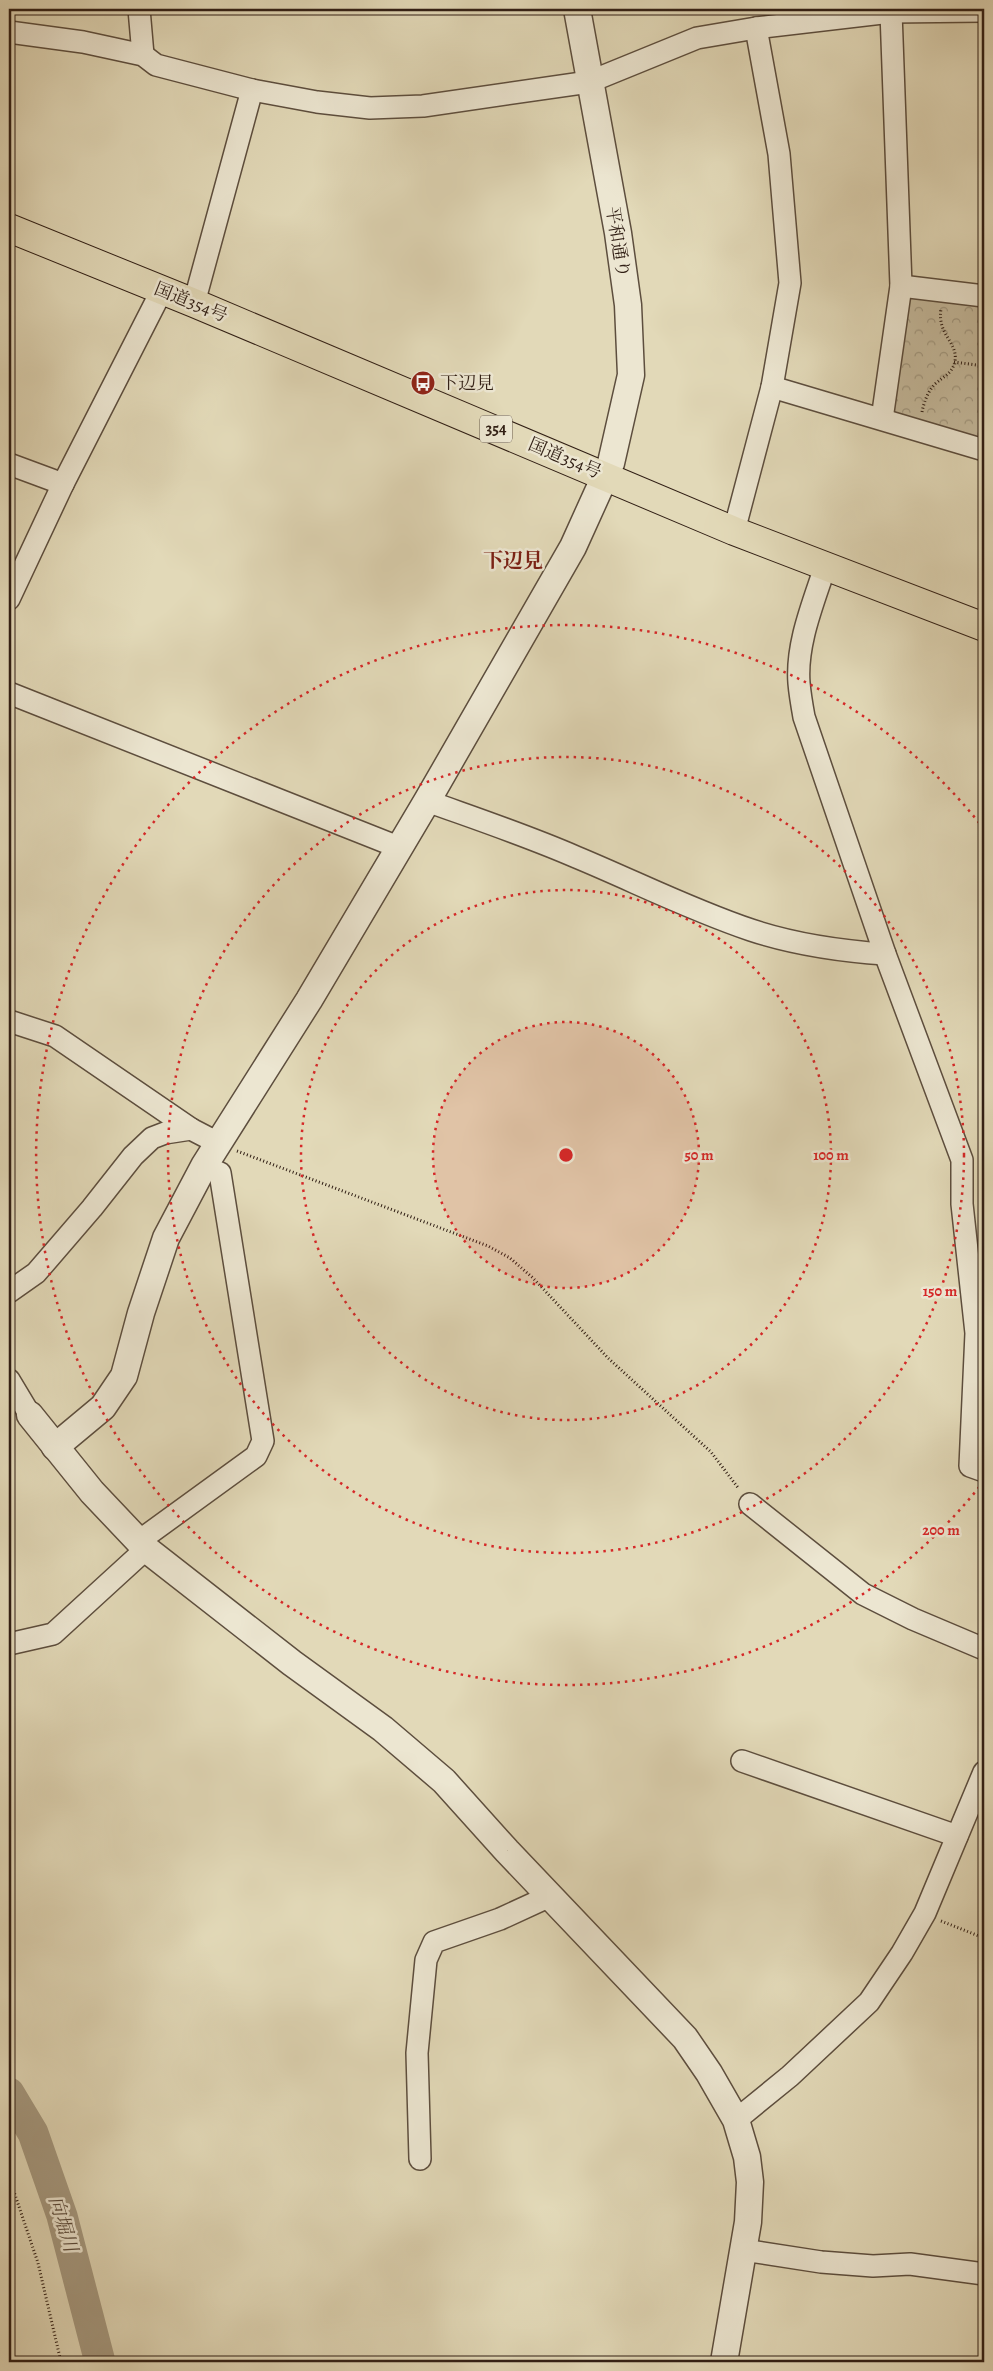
<svg xmlns="http://www.w3.org/2000/svg" width="993" height="2371" font-family="Alegreya,'Noto Serif JP',serif">
<defs>
<pattern id="park-crowns" width="20" height="18" patternUnits="userSpaceOnUse" patternTransform="scale(1.25)"><rect width="20" height="18" fill="#c4b99c"/><path d="M2 6a3 3 0 1 1 6 0M12 15a3 3 0 1 1 6 0" fill="none" stroke="#a0967e"/></pattern>
</defs>
<rect width="100%" height="100%" fill="#e2d9b8"/>
<filter id="stains"><feTurbulence type="fractalNoise" baseFrequency=".004" numOctaves="4"/><feColorMatrix values="0 0 0 0 .2 0 0 0 0 .09 0 0 0 0 .02 0 0 0 .5 -.17"/></filter>
<radialGradient id="worn" r=".72"><stop offset=".6" stop-color="#630" stop-opacity="0"/><stop offset="1" stop-color="#630" stop-opacity=".3"/></radialGradient>
<!-- park -->
<path fill="url(#park-crowns)" stroke="#7a6c58" d="M901 286 984 296V450L882 419Z"/>
<g fill="none" stroke-linecap="round" stroke-linejoin="round">
<!-- river -->
<path stroke="#a69a81" stroke-width="31" d="M9 2093 33 2133 62 2216 100 2362"/>
<defs>
<g id="minor">
<path d="M139 9 143 55"/>
<path d="M9 32 83 42 143 55 156 65 252 90 317 102 370 108 423 106 589 82 697 38 756 28 891 12 984 11"/>
<path d="M901 286 984 296"/>
<path d="M194 303 252 90"/>
<path d="M772 387 984 450"/>
<path d="M882 419 901 286 891 12"/>
<path d="M9 464 63 484"/>
<path d="M734 531 772 387 790 283 779 154 756 28"/>
<path d="M825 567C813 604 796 644 799 683 800 695 802 706 804 717L885 954 962 1160V1204L976 1333 970 1466 984 1471"/>
<path d="M9 599 63 484 162 290"/>
<path d="M9 693 398 847"/>
<path d="M427 801C477 819 528 836 576 857 634 881 691 910 751 930 793 944 841 951 885 954"/>
<path d="M9 1021 55 1036 191 1129"/>
<path d="M9 1292 36 1273 92 1208 133 1156 152 1138 165 1133 191 1129 218 1143"/>
<path d="M9 1380 30 1415"/>
<path d="M750 1504 863 1594 913 1619 984 1649"/>
<path d="M139 1541 256 1456 263 1441 220 1173 204 1166"/>
<path d="M9 1644 53 1634 146 1549"/>
<path d="M742 1761 957 1836"/>
<path d="M736 2120 790 2076 869 2002 902 1953 925 1913 984 1772"/>
<path d="M420 2159 417 2053 426 1960 434 1942 500 1919 550 1896"/>
<path d="M743 2250 821 2262 873 2266 910 2264 984 2274"/>
</g>
<g id="tertiary">
<path d="M30 1415 92 1492 146 1549 292 1663 383 1729 444 1781 507 1851 685 2038 709 2073 736 2120 747 2157 750 2182 748 2222 724 2362"/>
<path d="M55 1447 103 1407 124 1376 141 1313 166 1238 204 1166 309 1000 427 801 573 547 611 463 631 375 628 305 618 233 577 9"/>
</g>
<path id="trunk" d="M9 228 194 303 734 531 984 627"/>
</defs>
<!-- minor casing -->
<use href="#minor" stroke="#5d4e3e" stroke-width="24"/>
<!-- tertiary casing -->
<use href="#tertiary" stroke="#5d4e3e" stroke-width="29"/>
<!-- trunk casing -->
<use href="#trunk" stroke="#311f15" stroke-width="30"/>
<!-- path -->
<g stroke="#311f15" stroke-width="3" stroke-dasharray="1 2.5" stroke-linecap="butt">
<path d="M954 362 984 366"/>
<path d="M922 412C924 402 928 391 935 384 944 376 952 374 955 361 958 342 937 335 941 309"/>
<path d="M237 1151 488 1246 510 1258 533 1278 608 1358 711 1452 739 1489"/>
<path d="M941 1921 984 1938"/>
<path d="M9 2177 38 2263 61 2362"/>
</g>
<!-- minor -->
<use href="#minor" stroke="#ece6d1" stroke-width="21"/>
<!-- tertiary -->
<use href="#tertiary" stroke="#ece6d1" stroke-width="26"/>
<!-- trunk -->
<use href="#trunk" stroke="#e2d9b8" stroke-width="28"/>
</g>
<!-- distance rings -->
<circle cx="566" cy="1155" r="133" fill="#d62828" fill-opacity=".12"/>
<g fill="none" stroke="#d62828" stroke-width="2.5" stroke-dasharray="2.5 5">
<circle cx="566" cy="1155" r="133"/>
<circle cx="566" cy="1155" r="265"/>
<circle cx="566" cy="1155" r="398"/>
<path d="M984 1481A530 530 0 1 1 984 829"/>
</g>
<!-- icons -->
<defs>
<symbol id="bus-disc" viewBox="-11 -11 22 22"><circle r="9.5" fill="#8f2418" stroke="#ece6d1"/><path d="M-5-6H5V4H4V6H2V4H-2V6H-4V4H-5ZM-3.5-4V0h7V-4ZM-3.5 1.2v1.5H-2V1.2ZM2 1.2v1.5H3.5V1.2Z" fill="#fff"/></symbol>
</defs>
<g fill-rule="evenodd">
<use href="#bus-disc" x="409" y="369" width="28" height="28"/>
</g>
<g text-anchor="middle" dominant-baseline="central" stroke-width="5" stroke-linejoin="round" paint-order="stroke">
<!-- shield labels -->
<rect fill="#ece6d1" stroke="#695b4d" stroke-width="1" x="480" y="415.5" width="32" height="27" rx="4"/>
<g font-size="16" font-weight="bold" fill="#311f15">
<text x="496" y="429">354</text>
</g>
<!-- street labels -->
<g font-size="18" fill="#311f15" stroke="#ece6d1">
<text transform="translate(618 242) rotate(81)">平和通り</text>
<text transform="translate(191 302) rotate(22)">国道354号</text>
<text transform="translate(565 458) rotate(23)">国道354号</text>
</g>
<!-- poi labels -->
<g font-size="18" fill="#311f15" stroke="#ece6d1" text-anchor="start">
<text x="440" y="383">下辺見</text>
</g>
<!-- water labels -->
<g font-size="19" font-style="italic" fill="#5a4a3b" stroke="#ece6d1">
<text transform="translate(63 2224) rotate(73)">向堀川</text>
</g>
<!-- quarter labels -->
<g font-size="20" font-weight="bold" fill="#7a1f14" stroke="#ece6d1">
<text x="513" y="560">下辺見</text>
</g>
</g>
<circle cx="566" cy="1155" r="8" fill="#d62828" stroke="#ece6d1" stroke-width="2.5"/>
<g font-size="15" text-anchor="middle" font-weight="bold" fill="#d62828" stroke="#ece6d1" stroke-width="5" stroke-linejoin="round" paint-order="stroke">
<text x="699" y="1160">50 m</text>
<text x="831" y="1160">100 m</text>
<text x="940" y="1296">150 m</text>
<text x="941" y="1535">200 m</text>
</g>
<!-- margin -->
<rect width="993" height="2371" fill="none" stroke="#e2d9b8" stroke-width="30"/>
<rect x="10" y="10" width="973" height="2351" fill="none" stroke="#311f15" stroke-width="2.5"/>
<rect x="15" y="15" width="963" height="2341" fill="none" stroke="#311f15"/>
<rect width="100%" height="100%" filter="url(#stains)"/>
<rect width="100%" height="100%" fill="url(#worn)"/>
</svg>
